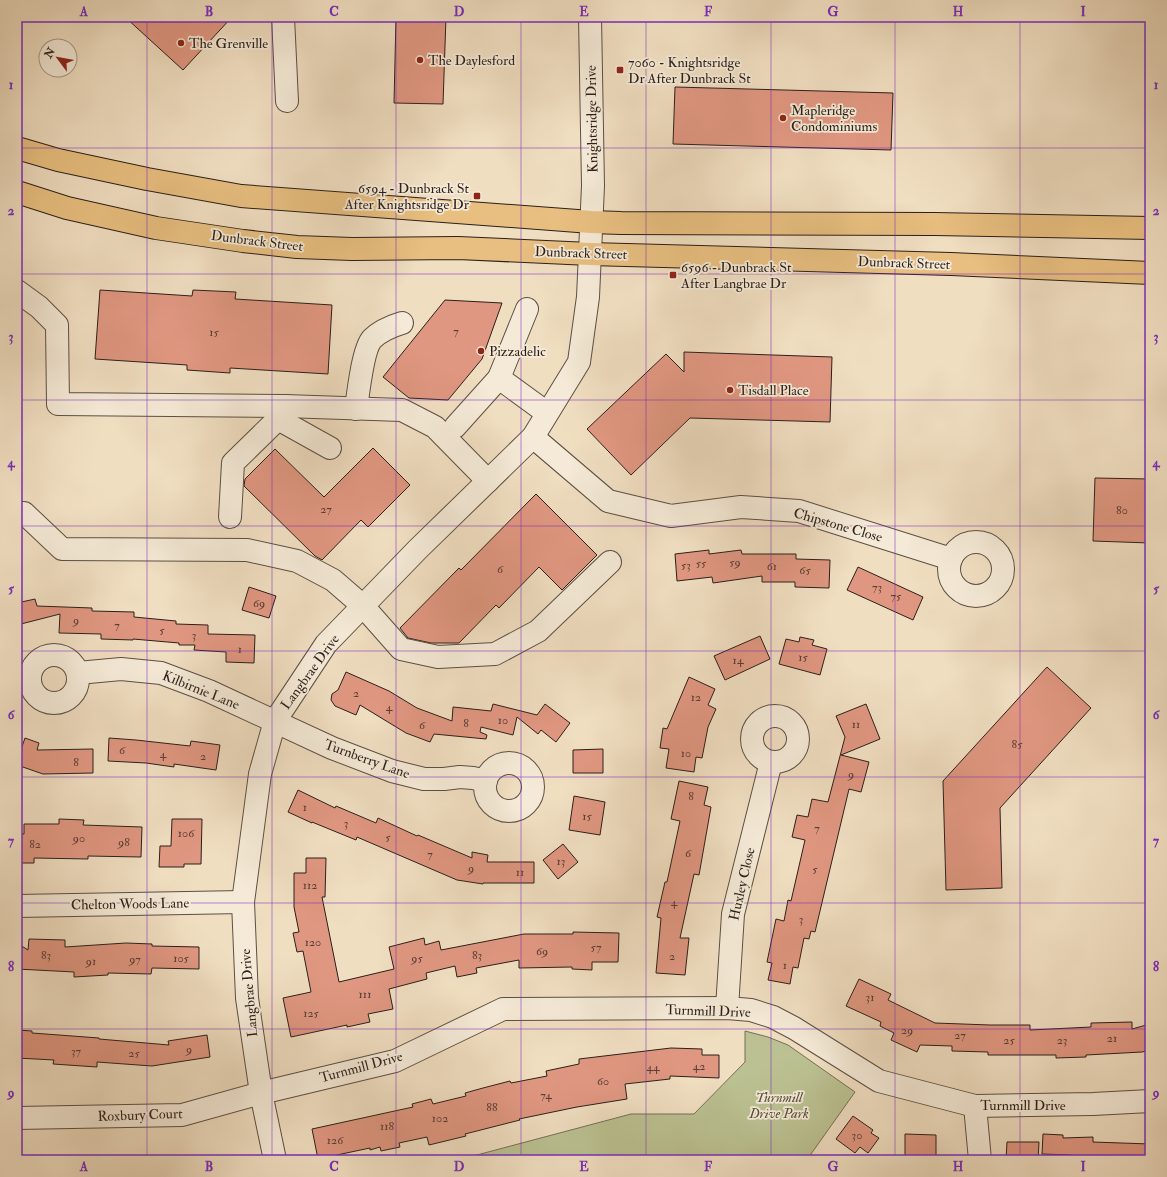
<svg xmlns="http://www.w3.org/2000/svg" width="1167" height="1177" font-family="'IM FELL Double Pica',serif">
<rect width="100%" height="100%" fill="#f0dec1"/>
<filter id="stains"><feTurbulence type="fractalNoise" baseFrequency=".005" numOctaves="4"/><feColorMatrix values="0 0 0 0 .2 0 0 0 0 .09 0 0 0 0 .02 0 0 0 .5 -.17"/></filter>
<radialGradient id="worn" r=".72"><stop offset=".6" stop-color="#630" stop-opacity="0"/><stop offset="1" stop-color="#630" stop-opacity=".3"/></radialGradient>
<!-- green -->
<path fill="#bbc192" stroke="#737056" d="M745 1031 768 1037 788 1045 855 1092 811 1154 813 1160H458L631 1114H694L745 1062Z"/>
<!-- building -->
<g fill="#e09781" stroke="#2b1f1a">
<path d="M125 17H232L183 70Z"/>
<path d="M396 17H446L443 104 394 103Z"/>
<path d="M675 87 893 93 891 150 673 144Z"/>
<path d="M100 290 192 296 193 290 236 292 235 299 332 305 328 374 230 368V373L187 370V365L95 359Z"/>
<path d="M445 300 502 303 482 359 448 400 409 398 383 377Z"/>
<path d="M684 352 832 357 830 422 690 418 631 475 587 429 666 354 684 372Z"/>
<path d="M373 448 410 485 368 527 361 520 322 560 315 556 244 486 245 479 275 449 324 497Z"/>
<path d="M1095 478 1150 479V543L1093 541Z"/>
<path d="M536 494 597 555 562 590 539 567 499 608 496 605 459 643H431L408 638 400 628 459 568 461 570Z"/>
<path d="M709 550V554L741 550 742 554H796V559L830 560 829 588 795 587V582H762V576L713 583 712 577 677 581 675 554Z"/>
<path d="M858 567 923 597 913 620 847 590Z"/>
<path d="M249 587 276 596 269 618 242 610Z"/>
<path d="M35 599 37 606 92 608V611L134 612V617L176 621V624L208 625V634L255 635 254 663 226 662V652L194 650 195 645H179V643L133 639V640L101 639V634L59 633 60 614 17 625V603Z"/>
<path d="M760 636 770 659 725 680 714 656Z"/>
<path d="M800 637 814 640 812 645 827 649 820 675 779 664 786 639 799 642Z"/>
<path d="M1047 667 1091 708 1000 808 1002 888 946 890 943 781Z"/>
<path d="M346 672 389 691 417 708 452 721 453 707 491 711 493 704 537 715 545 704 570 723 556 742 541 730 538 734 517 717 513 735 481 727 480 732 487 735 486 739 434 734 430 742 406 733 360 705 356 715 335 706 331 700 332 694 338 690Z"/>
<path d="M689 677 715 689 708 705 716 709 708 727 702 758 696 757 694 772 666 768 669 749 660 748 663 728 667 729Z"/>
<path d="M866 704 880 739 841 755 869 762 861 792 849 789 815 932 811 931 809 939 804 938 798 968 793 967 790 984 768 980 772 963 767 962 776 919 784 921 788 900 791 901 805 840 792 837 797 815 808 817 812 799 828 802 845 737 836 716Z"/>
<path d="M25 738 39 743 37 750 93 749V773L43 774 17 765V761Z"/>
<path d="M109 738 136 740 190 746 191 741 220 745 216 770 174 764V767L146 763 108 761Z"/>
<path d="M603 749V773H573V750Z"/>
<path d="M679 781 708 787 704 805 711 807 699 875 694 874 680 938H689L685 975 656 973 661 918 657 917 665 882H667L680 821 671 819Z"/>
<path d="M298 790 335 808 336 806 376 823 378 818 417 836 418 835 472 858V852L488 855 487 862H534V883H483V884L457 880 357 837 356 840 312 822V823L288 812Z"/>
<path d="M574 796 605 802 600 835 569 830Z"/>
<path d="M59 819 84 820 83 825 142 827 141 857 88 856V859L34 858V863H17V834H24V824H59Z"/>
<path d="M172 819H202L201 864H184V867H159L160 846H171Z"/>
<path d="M563 844 578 862 558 879 543 860Z"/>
<path d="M306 858H326L325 897H322L339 982 394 969 389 947 424 938 425 945 439 941 441 950 524 934H573V932L619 933 618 962H592V970L572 969V967L519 968V960L476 968 477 973 457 977 455 966 426 973 427 979 389 989 393 1009 368 1014 370 1022 347 1027V1025L291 1037 283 998 311 992 303 951 297 952 293 933 299 932 294 907V873H306Z"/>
<path d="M29 939 65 940V947L126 943 152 944V946L199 947V969L152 968 151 974 108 973V975L74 977V972L17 969V943L28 950Z"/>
<path d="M859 979 891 994 888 1000 935 1023 990 1025H1030V1030L1091 1027V1023L1132 1022V1029L1150 1024V1050L1142 1052 1086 1055V1057L1056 1058V1055H988V1052L952 1051V1046L920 1045 917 1052 891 1040 894 1033 880 1026 881 1022 846 1006Z"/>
<path d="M17 1030 32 1031V1033L99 1038V1039L169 1045 168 1041 207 1035 210 1057 152 1066 97 1062V1067L53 1064 54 1060 17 1058Z"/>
<path d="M671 1048 702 1049V1055H719V1078L670 1076V1079L625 1084 627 1099 577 1107 519 1119 520 1120 465 1134 466 1136 429 1145 427 1137 399 1143 400 1147 381 1151 380 1147 370 1150V1148L318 1159 312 1129 413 1107 412 1104 431 1099 433 1104 466 1096 465 1093 483 1088 510 1081 511 1083 547 1076 546 1071 579 1064V1059Z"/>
<path d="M853 1116 873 1130 871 1133 879 1138 868 1153 860 1147 855 1153 836 1139Z"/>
<path d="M905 1134 936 1135V1160H905Z"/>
<path d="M1043 1134 1063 1135V1138L1093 1137V1142L1150 1144V1160H1072L1071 1155 1042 1154Z"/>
<path d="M1007 1142H1039L1038 1160H1006Z"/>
</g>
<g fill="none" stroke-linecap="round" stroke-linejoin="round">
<defs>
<g id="minor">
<path d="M283 17 287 101"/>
<path d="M17 291 39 307 57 325 58 404 285 406 402 410 435 427 488 481"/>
<path d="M527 309 499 378 547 413"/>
<path d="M356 409C358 394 363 349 372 339 380 331 392 326 402 323"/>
<path d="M278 419 330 448"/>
<path d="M455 427 499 378"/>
<path d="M533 437 608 501 671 516 741 507 799 511 951 559"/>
<path d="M24 513 62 549 247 550 297 561 333 580 363 606 401 649 438 657 495 654 538 631 610 562"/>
<path d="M230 517 233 463 278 419 285 406"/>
<circle cx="976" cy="569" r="27"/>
<circle cx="54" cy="679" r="24"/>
<path d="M78 673 121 669 161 673 209 691 332 748 392 771 424 779H444L460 777 473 778 486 781"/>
<circle cx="775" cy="739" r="23"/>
<circle cx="509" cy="787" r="24"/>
<path d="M17 906 243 902"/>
<path d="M727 1008 733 914 771 762"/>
<path d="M975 1106 980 1160"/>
<path d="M17 1118 182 1115 261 1093 395 1061 503 1009 727 1008 751 1010 773 1017 794 1028 879 1081 975 1106 1093 1104 1150 1101"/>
<path d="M275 1160 261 1093 247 998 243 902 260 774 275 721 326 644 418 549 533 437 579 362 588 297 593 186 590 17"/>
</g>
<g id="major">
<path d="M17 148 58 160 147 179 241 196 591 222 621 223 934 224 1150 228"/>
<path d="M17 192 67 208 156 228 243 241 297 247 352 249 458 248 590 254 951 264 1150 273"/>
</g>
</defs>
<!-- minor casing -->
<use href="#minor" stroke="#5c4f44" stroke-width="24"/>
<!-- major casing -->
<use href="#major" stroke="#2b1f1a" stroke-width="24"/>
<!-- minor -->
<use href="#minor" stroke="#f5ead7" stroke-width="22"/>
<!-- major -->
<use href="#major" stroke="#e8bf80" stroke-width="22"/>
</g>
<!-- grid -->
<path fill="none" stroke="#7b2cbf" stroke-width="1" stroke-opacity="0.55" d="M147 17V1160M272 17V1160M396 17V1160M521 17V1160M646 17V1160M771 17V1160M895 17V1160M1020 17V1160M17 148H1150M17 274H1150M17 400H1150M17 526H1150M17 651H1150M17 777H1150M17 903H1150M17 1029H1150"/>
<!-- markers -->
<g fill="#8f2418" stroke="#f5ead7" stroke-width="1.5">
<circle cx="181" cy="43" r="4"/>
<circle cx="420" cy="60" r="4"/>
<rect x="616" y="66" width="8" height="8" rx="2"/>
<circle cx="783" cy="118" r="4"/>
<rect x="473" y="192" width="8" height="8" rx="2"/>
<rect x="669" y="271" width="8" height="8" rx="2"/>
<circle cx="481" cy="351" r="4"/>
<circle cx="730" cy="390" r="4"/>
</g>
<g text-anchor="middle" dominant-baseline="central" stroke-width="3.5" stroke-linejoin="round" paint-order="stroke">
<!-- number labels -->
<g font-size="12" fill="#583d34">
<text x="456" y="331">7</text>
<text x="214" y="332">15</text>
<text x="326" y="509">27</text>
<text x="1122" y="510">80</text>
<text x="735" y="562">59</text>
<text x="701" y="563">55</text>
<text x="686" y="565">53</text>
<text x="772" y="566">61</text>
<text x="500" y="569">6</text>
<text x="805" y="570">65</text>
<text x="877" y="587">73</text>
<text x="896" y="596">75</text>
<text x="259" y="603">69</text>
<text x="76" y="620">9</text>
<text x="117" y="625">7</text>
<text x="162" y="630">5</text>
<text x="194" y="635">3</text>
<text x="240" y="649">1</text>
<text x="803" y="657">15</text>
<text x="738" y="660">14</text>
<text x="356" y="693">2</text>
<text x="696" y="697">12</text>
<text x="389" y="707">4</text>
<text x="503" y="720">10</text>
<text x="466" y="723">8</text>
<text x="856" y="724">11</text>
<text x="422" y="725">6</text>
<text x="1017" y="744">85</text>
<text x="122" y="750">6</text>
<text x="686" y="753">10</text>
<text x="163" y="754">4</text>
<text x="203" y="756">2</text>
<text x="76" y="762">8</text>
<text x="851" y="774">9</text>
<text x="691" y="796">8</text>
<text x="305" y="807">1</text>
<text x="587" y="816">15</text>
<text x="346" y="823">3</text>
<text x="817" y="828">7</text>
<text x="186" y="833">106</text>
<text x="388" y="837">5</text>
<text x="79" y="838">90</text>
<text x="124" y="842">98</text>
<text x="35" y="844">82</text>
<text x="688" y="853">6</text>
<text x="430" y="854">7</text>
<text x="561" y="861">13</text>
<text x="471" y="868">9</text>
<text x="815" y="869">5</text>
<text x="520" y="872">11</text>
<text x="310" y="885">112</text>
<text x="674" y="902">4</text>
<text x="801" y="919">3</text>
<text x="313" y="942">120</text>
<text x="596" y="947">57</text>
<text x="542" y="951">69</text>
<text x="46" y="955">83</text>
<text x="477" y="955">83</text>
<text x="672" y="956">2</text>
<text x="181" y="958">105</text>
<text x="417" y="958">95</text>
<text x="135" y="959">97</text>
<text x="91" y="961">91</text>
<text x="785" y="965">1</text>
<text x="365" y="994">111</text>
<text x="870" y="997">31</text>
<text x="311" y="1013">125</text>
<text x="907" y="1030">29</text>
<text x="960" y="1035">27</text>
<text x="1112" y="1038">21</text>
<text x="1009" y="1040">25</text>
<text x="1062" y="1040">23</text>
<text x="189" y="1049">9</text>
<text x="76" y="1051">37</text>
<text x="134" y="1053">25</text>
<text x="699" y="1066">42</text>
<text x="653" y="1067">44</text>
<text x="603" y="1081">60</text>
<text x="546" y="1095">74</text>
<text x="492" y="1107">88</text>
<text x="440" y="1118">102</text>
<text x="387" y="1126">118</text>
<text x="857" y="1135">30</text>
<text x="335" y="1140">126</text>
</g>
<!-- poi labels -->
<g font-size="14" fill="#2b1f1a" stroke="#f5ead7" text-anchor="start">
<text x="189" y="43">The Grenville</text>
<text x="428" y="60">The Daylesford</text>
<text x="628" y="62">7060 - Knightsridge<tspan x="628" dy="16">Dr After Dunbrack St</tspan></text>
<text x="791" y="110">Mapleridge<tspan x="791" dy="16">Condominiums</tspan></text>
<text x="469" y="188" text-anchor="end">6594 - Dunbrack St<tspan x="469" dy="16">After Knightsridge Dr</tspan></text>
<text x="681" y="267">6596 - Dunbrack St<tspan x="681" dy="16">After Langbrae Dr</tspan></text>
<text x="489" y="351">Pizzadelic</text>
<text x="738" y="390">Tisdall Place</text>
</g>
<!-- street labels -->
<g font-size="14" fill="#2b1f1a" stroke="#f5ead7">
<text transform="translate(592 119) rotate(-91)">Knightsridge Drive</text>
<text transform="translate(257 241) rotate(7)">Dunbrack Street</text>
<text transform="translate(581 253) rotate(2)">Dunbrack Street</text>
<text transform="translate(904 263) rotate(2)">Dunbrack Street</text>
<text transform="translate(838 525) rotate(16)">Chipstone Close</text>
<text transform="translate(310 672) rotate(-54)">Langbrae Drive</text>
<text transform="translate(201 690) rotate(22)">Kilbirnie Lane</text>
<text transform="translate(367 759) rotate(20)">Turnberry Lane</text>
<text transform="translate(742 884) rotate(-77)">Huxley Close</text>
<text transform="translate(130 904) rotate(-1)">Chelton Woods Lane</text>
<text transform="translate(249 993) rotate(-95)">Langbrae Drive</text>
<text transform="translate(708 1011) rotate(2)">Turnmill Drive</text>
<text transform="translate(361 1067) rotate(-15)">Turnmill Drive</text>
<text x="1023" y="1105">Turnmill Drive</text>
<text transform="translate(140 1115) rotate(-2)">Roxbury Court</text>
</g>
<!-- park labels -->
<g font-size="14" font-style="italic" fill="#56503e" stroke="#f5ead7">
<text x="779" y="1097">Turnmill<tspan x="779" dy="16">Drive Park</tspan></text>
</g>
</g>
<!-- margin -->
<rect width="1167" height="1177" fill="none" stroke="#f0dec1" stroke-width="44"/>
<!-- north arrow -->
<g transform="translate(58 58) rotate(302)"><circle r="19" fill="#f5ead7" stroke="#a4998b"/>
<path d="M0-3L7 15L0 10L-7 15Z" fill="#8f2418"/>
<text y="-6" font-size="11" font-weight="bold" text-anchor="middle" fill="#2b1f1a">N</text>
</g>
<rect x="22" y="22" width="1123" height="1133" fill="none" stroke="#7b2cbf" stroke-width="1.5"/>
<g font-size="13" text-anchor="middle" font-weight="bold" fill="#7b2cbf">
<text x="84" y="16">A</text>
<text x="209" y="16">B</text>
<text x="334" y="16">C</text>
<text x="459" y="16">D</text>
<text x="584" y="16">E</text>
<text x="708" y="16">F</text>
<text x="833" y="16">G</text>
<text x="958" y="16">H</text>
<text x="1083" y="16">I</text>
<text x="11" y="89">1</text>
<text x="1156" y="89">1</text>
<text x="11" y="215">2</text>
<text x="1156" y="215">2</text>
<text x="11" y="341">3</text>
<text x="1156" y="341">3</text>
<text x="11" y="467">4</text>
<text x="1156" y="467">4</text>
<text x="11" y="593">5</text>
<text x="1156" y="593">5</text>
<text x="11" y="719">6</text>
<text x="1156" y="719">6</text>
<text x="11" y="845">7</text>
<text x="1156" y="845">7</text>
<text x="11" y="971">8</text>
<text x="1156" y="971">8</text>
<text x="11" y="1097">9</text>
<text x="1156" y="1097">9</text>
<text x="84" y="1171">A</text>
<text x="209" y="1171">B</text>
<text x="334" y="1171">C</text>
<text x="459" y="1171">D</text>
<text x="584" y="1171">E</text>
<text x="708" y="1171">F</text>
<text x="833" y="1171">G</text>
<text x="958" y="1171">H</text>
<text x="1083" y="1171">I</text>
</g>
<rect width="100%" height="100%" filter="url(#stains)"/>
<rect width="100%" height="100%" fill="url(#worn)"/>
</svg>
